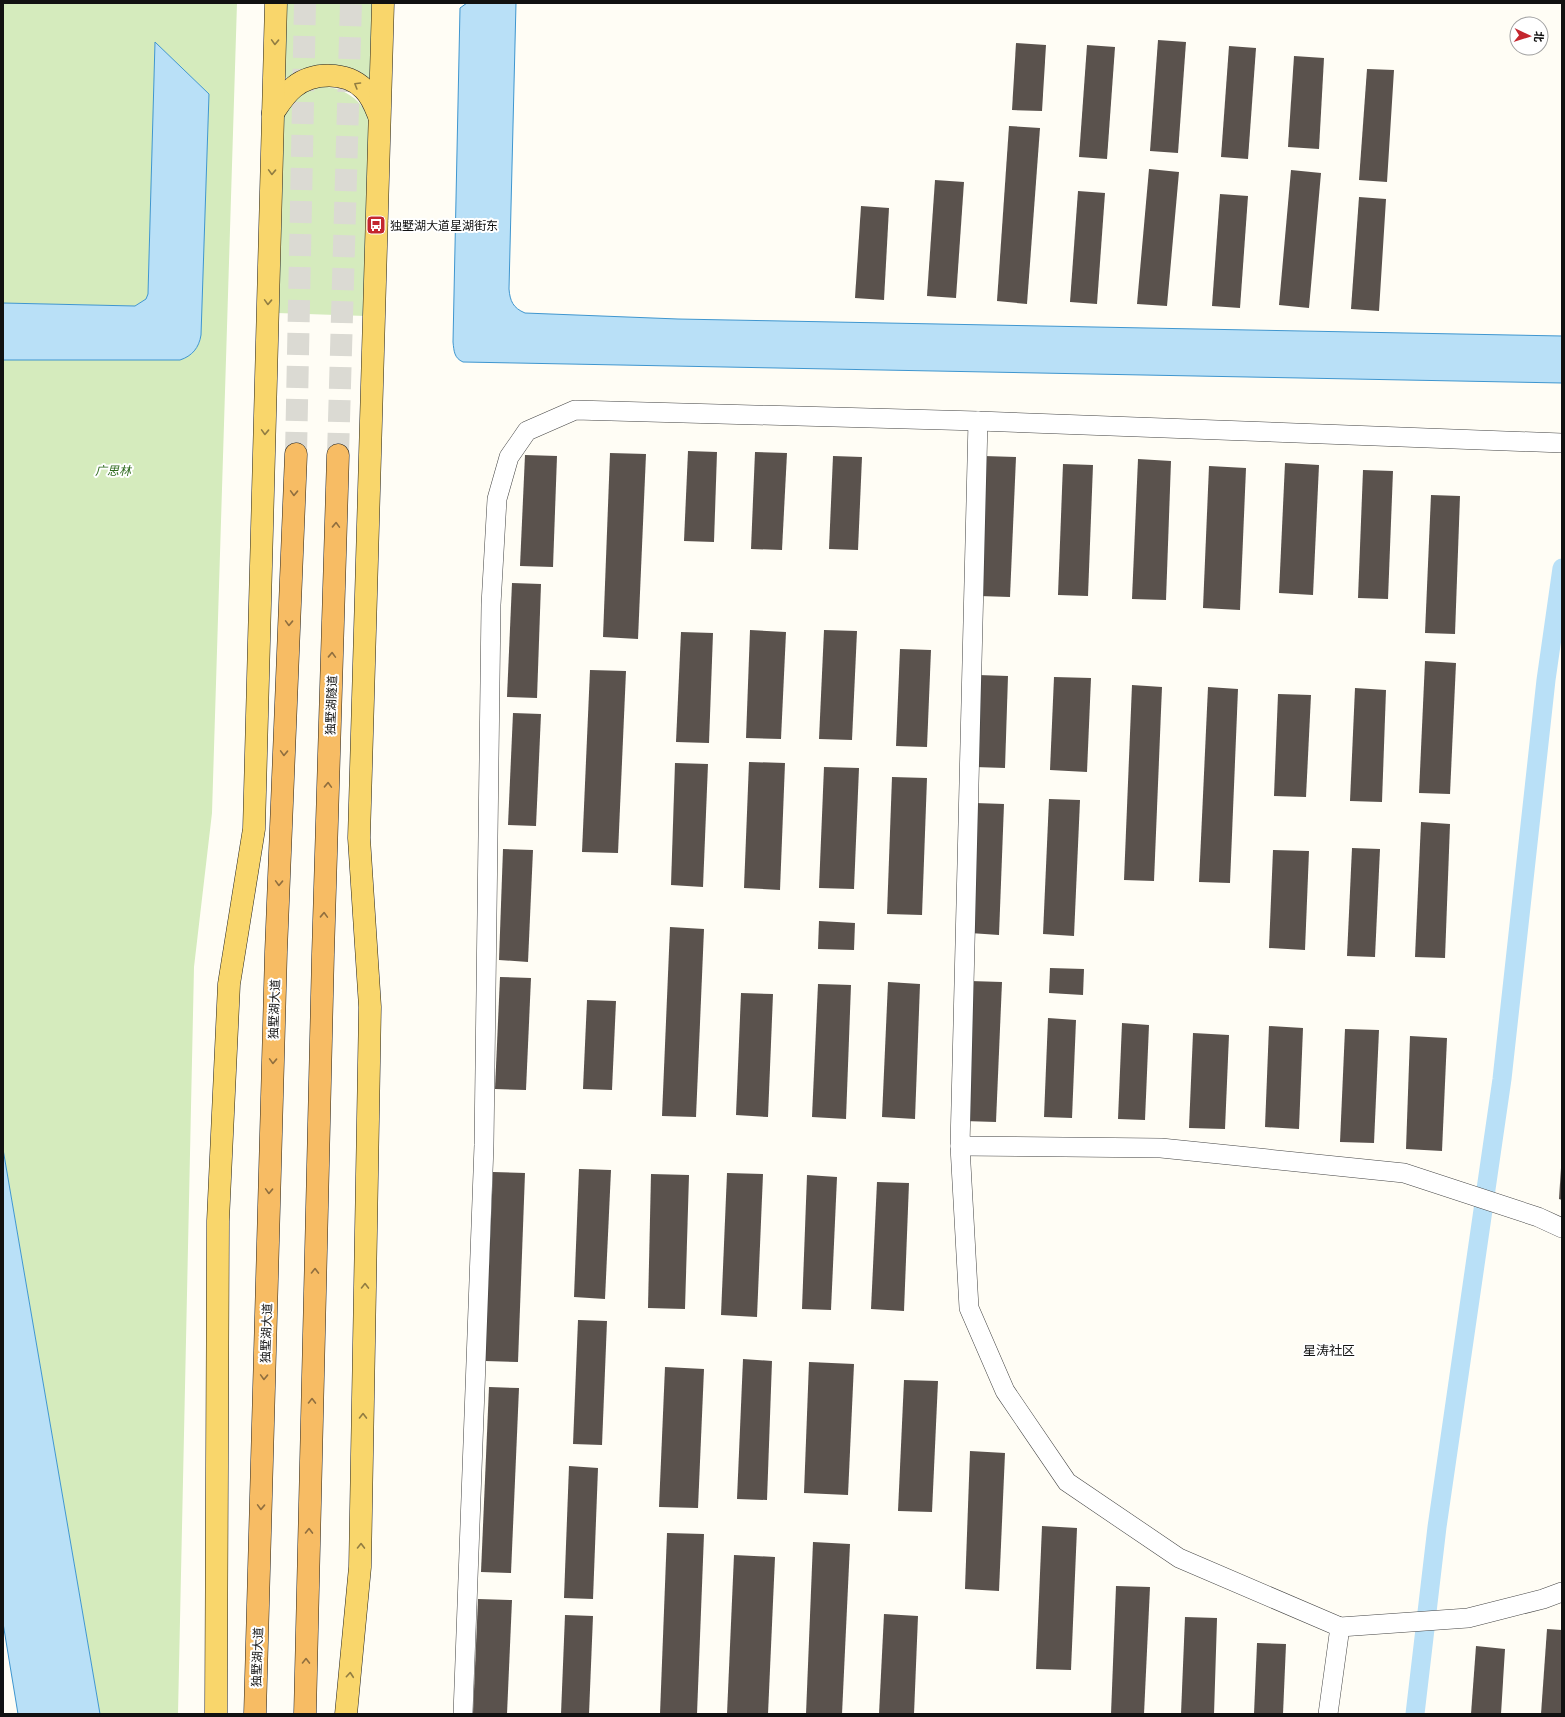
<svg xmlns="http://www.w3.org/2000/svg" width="1565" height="1717" font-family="'IBM Plex Serif','Noto Sans SC',serif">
<rect width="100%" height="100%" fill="#fffdf5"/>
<!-- green -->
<g fill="#d5ebbd">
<path d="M3 3H237L212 813 194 967 178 1714H100L3 1149V360H180L200 342 209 94 155 43 148 295 146 299 135 306 3 303Z"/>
<path d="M283 3H373L371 79 369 80 287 78 283 76Z"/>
<path d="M319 86C343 87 363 99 370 123L366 316 277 313 282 117 285 111 303 92Z"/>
</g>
<!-- water -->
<g fill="#b9e0f7" stroke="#3f96cf">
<path d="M467 3H516L509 289C510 301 513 308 525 313L678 319 1562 336V383L463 362C454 358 454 351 453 342L460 8Z"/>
<path d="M155 42 209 94 201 335C199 348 192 356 180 360H3V303L135 306 146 299 148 294Z"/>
<path d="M3 1149 100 1714H18L3 1623Z"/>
</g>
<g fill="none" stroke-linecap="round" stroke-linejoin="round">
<!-- canal -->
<path stroke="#b9e0f7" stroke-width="19" d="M1415 1714 1437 1527 1502 1079 1546 680 1562 568"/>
</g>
<!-- building -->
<g fill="#5a524d">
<path d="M1158 40 1186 42 1178 153 1150 151Z"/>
<path d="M1016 43 1046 45 1042 111 1012 110Z"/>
<path d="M1087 45 1115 47 1107 159 1079 157Z"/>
<path d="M1229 46 1256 48 1248 159 1221 157Z"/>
<path d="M1294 56 1324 58 1319 149 1288 147Z"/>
<path d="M1367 69 1394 70 1387 182 1359 180Z"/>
<path d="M1009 126 1040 128 1027 304 997 301Z"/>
<path d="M1149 169 1179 172 1167 306 1137 304Z"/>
<path d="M1291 170 1321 173 1309 308 1279 305Z"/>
<path d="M935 180 964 182 956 298 927 296Z"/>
<path d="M1078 191 1105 193 1097 304 1070 302Z"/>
<path d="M1220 194 1248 196 1240 308 1212 306Z"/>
<path d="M1359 197 1386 199 1379 311 1351 309Z"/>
<path d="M861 206 889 208 884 300 855 298Z"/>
<path d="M688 451 717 452 714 542 684 541Z"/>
<path d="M755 452 787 453 782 550 751 549Z"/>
<path d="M610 453 646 454 638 639 603 637Z"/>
<path d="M525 455 557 456 553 567 520 566Z"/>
<path d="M833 456 862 457 858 550 829 549Z"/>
<path d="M984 456 1016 457 1010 597 979 596Z"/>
<path d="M1138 459 1171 461 1166 600 1132 599Z"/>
<path d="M1285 463 1319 465 1313 595 1279 593Z"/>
<path d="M1063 464 1093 465 1088 596 1058 595Z"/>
<path d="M1209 466 1246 468 1240 610 1203 608Z"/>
<path d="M1363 470 1393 471 1388 599 1358 598Z"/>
<path d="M1431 495 1460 496 1455 634 1425 633Z"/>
<path d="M512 583 541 584 537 698 507 697Z"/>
<path d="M750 630 786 632 781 739 746 738Z"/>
<path d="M824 630 857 631 852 740 819 739Z"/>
<path d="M681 632 713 633 709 743 676 742Z"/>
<path d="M900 649 931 650 927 747 896 746Z"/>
<path d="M1425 661 1456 663 1450 794 1419 793Z"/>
<path d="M590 670 626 671 618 853 582 852Z"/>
<path d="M978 675 1008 676 1005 768 975 767Z"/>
<path d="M1054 677 1091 678 1087 772 1050 770Z"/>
<path d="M1132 685 1162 687 1154 881 1124 880Z"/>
<path d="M1208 687 1238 689 1230 883 1199 882Z"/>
<path d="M1355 688 1386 690 1382 802 1350 801Z"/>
<path d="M1278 694 1311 695 1306 797 1274 796Z"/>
<path d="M513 713 541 714 536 826 508 825Z"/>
<path d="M749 762 785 763 780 890 744 888Z"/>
<path d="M675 763 708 764 703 887 671 885Z"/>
<path d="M824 767 859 768 854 889 819 888Z"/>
<path d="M892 777 927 778 922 915 887 914Z"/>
<path d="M1049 799 1080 800 1074 936 1043 934Z"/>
<path d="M975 803 1004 804 999 935 970 933Z"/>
<path d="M1421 822 1450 824 1445 958 1415 957Z"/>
<path d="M1352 848 1380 849 1375 957 1347 956Z"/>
<path d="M503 849 533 850 528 962 499 960Z"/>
<path d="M1273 850 1309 851 1305 950 1269 948Z"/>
<path d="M819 921 855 923 854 950 818 949Z"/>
<path d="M670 927 704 929 696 1117 662 1116Z"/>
<path d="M1050 968 1084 969 1083 995 1049 993Z"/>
<path d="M500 977 531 978 526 1090 495 1089Z"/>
<path d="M970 981 1002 982 996 1122 964 1121Z"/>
<path d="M888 982 920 984 915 1119 882 1117Z"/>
<path d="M818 984 851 985 846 1119 812 1117Z"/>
<path d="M741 993 773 994 768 1117 736 1115Z"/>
<path d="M587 1000 616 1001 612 1090 583 1089Z"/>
<path d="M1048 1018 1076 1020 1072 1118 1044 1117Z"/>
<path d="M1122 1023 1149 1025 1145 1120 1118 1119Z"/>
<path d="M1269 1026 1303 1028 1299 1129 1265 1127Z"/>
<path d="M1345 1029 1379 1030 1374 1143 1340 1142Z"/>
<path d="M1193 1033 1229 1035 1225 1129 1189 1128Z"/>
<path d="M1410 1036 1447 1038 1442 1151 1406 1149Z"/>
<path d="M1561 1168H1562V1200L1559 1199Z"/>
<path d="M579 1169 611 1170 605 1299 574 1297Z"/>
<path d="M493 1172 525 1173 518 1362 485 1361Z"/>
<path d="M727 1173 763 1174 757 1317 721 1315Z"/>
<path d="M651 1174 689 1175 685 1309 648 1308Z"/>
<path d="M807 1175 837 1177 831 1310 802 1309Z"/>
<path d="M877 1182 909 1183 904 1311 871 1309Z"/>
<path d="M578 1320 607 1321 602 1445 573 1444Z"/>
<path d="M743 1359 772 1361 767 1500 737 1499Z"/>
<path d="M809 1362 854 1364 848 1495 804 1493Z"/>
<path d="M665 1367 704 1369 698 1508 659 1507Z"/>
<path d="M904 1380 938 1381 932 1512 898 1511Z"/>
<path d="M489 1387 519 1388 511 1573 481 1572Z"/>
<path d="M970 1451 1005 1453 999 1591 965 1589Z"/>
<path d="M569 1466 598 1468 593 1599 564 1598Z"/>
<path d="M1042 1526 1077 1528 1071 1670 1036 1669Z"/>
<path d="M667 1533 704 1534 697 1714H660Z"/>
<path d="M813 1542 850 1544 842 1714H806Z"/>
<path d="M734 1555 775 1557 768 1714H727Z"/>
<path d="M1116 1586 1150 1587 1144 1714H1111Z"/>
<path d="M478 1599 512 1600 507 1714H473Z"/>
<path d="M884 1614 918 1616 914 1714H879Z"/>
<path d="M565 1615 593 1616 589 1714H561Z"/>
<path d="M1185 1617 1217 1618 1214 1714H1181Z"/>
<path d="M1547 1629 1562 1630V1714H1541Z"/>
<path d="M1257 1643 1286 1644 1283 1714H1254Z"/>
<path d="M1476 1646 1505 1649 1501 1714H1471Z"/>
</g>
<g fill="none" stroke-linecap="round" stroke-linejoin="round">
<!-- trunk-tunnel -->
<g stroke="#dbdad3" stroke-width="22" stroke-dasharray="22 11" stroke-linecap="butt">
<path d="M296 454 305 3"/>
<path d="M338 455 351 3"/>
</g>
<defs>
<g id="minor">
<path d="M978 421 960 1146 969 1308 1005 1391 1067 1482 1179 1558 1340 1627 1468 1618 1543 1599 1562 1592"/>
<path d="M960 1146 1161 1148 1404 1173 1538 1217 1562 1228"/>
<path d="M463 1714 484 1145 491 605 497 499 509 457 527 431 575 410 978 421 1562 443"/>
<path d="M1328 1714 1340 1627"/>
</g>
<g id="primary">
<path d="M273 113C279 104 285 94 294 87 313 72 346 71 364 89 372 97 375 106 379 116"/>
<path d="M216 1714 218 1221 229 984 254 829 276 3"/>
<path d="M346 1714 360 1567 370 1007 359 838 383 3"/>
</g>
<g id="trunk">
<path d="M255 1714 276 952 296 454"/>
<path d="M305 1714 323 954 338 455"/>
</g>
</defs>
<!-- minor casing -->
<use href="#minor" stroke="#444" stroke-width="20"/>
<!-- primary casing -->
<use href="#primary" stroke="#222" stroke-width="23"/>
<!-- trunk casing -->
<use href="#trunk" stroke="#222" stroke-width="23"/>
<!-- minor -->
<use href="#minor" stroke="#fff" stroke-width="19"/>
<!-- primary -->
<use href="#primary" stroke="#f9d66b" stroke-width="22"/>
<!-- trunk -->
<use href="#trunk" stroke="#f7bc64" stroke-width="22"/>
</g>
<!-- one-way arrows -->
<defs><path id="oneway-chevron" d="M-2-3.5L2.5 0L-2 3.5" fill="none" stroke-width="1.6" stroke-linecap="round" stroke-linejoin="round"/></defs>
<g stroke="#917d42">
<use href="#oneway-chevron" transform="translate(275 42) rotate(92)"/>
<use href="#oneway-chevron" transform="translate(357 85) rotate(-149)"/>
<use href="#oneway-chevron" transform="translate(272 172) rotate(92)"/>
<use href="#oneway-chevron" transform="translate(268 302) rotate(92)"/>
<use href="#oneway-chevron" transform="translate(265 432) rotate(92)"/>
<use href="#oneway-chevron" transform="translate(365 1286) rotate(-89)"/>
<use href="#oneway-chevron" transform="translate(363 1416) rotate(-89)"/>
<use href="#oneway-chevron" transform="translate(361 1546) rotate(-89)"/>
<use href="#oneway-chevron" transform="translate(350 1675) rotate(-85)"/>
</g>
<g stroke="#906f3f">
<use href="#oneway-chevron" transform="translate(294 493) rotate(92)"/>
<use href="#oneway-chevron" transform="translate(336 525) rotate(-88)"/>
<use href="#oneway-chevron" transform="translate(289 623) rotate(92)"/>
<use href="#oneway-chevron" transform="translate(332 655) rotate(-88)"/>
<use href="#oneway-chevron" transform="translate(284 753) rotate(92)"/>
<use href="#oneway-chevron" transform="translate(328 785) rotate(-88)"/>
<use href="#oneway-chevron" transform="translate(279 883) rotate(92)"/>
<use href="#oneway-chevron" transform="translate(324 915) rotate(-88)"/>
<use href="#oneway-chevron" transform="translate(273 1061) rotate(92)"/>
<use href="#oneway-chevron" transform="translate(269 1191) rotate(92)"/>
<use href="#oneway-chevron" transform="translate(315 1271) rotate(-89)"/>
<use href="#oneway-chevron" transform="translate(264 1377) rotate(92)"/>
<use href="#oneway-chevron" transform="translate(312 1401) rotate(-89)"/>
<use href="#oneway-chevron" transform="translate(261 1507) rotate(92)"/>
<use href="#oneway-chevron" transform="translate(309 1531) rotate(-89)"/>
<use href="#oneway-chevron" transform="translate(306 1661) rotate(-89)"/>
</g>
<!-- icons -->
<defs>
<symbol id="bus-square" viewBox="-11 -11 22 22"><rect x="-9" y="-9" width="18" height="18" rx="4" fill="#c4262e" stroke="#fff"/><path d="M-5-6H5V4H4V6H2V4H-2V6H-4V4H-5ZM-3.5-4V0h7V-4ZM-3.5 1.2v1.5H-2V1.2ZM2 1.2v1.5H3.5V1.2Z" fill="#fff"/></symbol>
</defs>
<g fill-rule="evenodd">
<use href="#bus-square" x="365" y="214" width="22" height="22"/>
</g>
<g text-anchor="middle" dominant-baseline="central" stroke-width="4" stroke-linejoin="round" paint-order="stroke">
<!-- poi labels -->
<g font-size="12" fill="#111" stroke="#fff" text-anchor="start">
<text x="390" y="225">独墅湖大道星湖街东</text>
</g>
<!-- park labels -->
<g font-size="12" font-style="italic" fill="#2f6b1f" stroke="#fff">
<text x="113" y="470">广思林</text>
</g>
<!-- street labels -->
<g font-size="12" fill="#111" stroke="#fff">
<text transform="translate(331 705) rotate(-88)">独墅湖隧道</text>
<text transform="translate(274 1009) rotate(-88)">独墅湖大道</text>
<text transform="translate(266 1333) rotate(-88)">独墅湖大道</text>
<text transform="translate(257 1657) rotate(-88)">独墅湖大道</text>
</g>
<!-- neighbourhood labels -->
<g font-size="13" fill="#111" stroke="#fff">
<text x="1329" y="1350">星涛社区</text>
</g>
</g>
<!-- border -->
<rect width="1565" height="1717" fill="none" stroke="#111111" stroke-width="8"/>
<!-- north arrow -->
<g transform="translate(1529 36) rotate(94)"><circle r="19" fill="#ffffff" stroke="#a0a0a0"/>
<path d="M0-3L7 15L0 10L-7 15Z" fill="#c4262e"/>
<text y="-6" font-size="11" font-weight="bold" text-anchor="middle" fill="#111111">北</text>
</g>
</svg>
